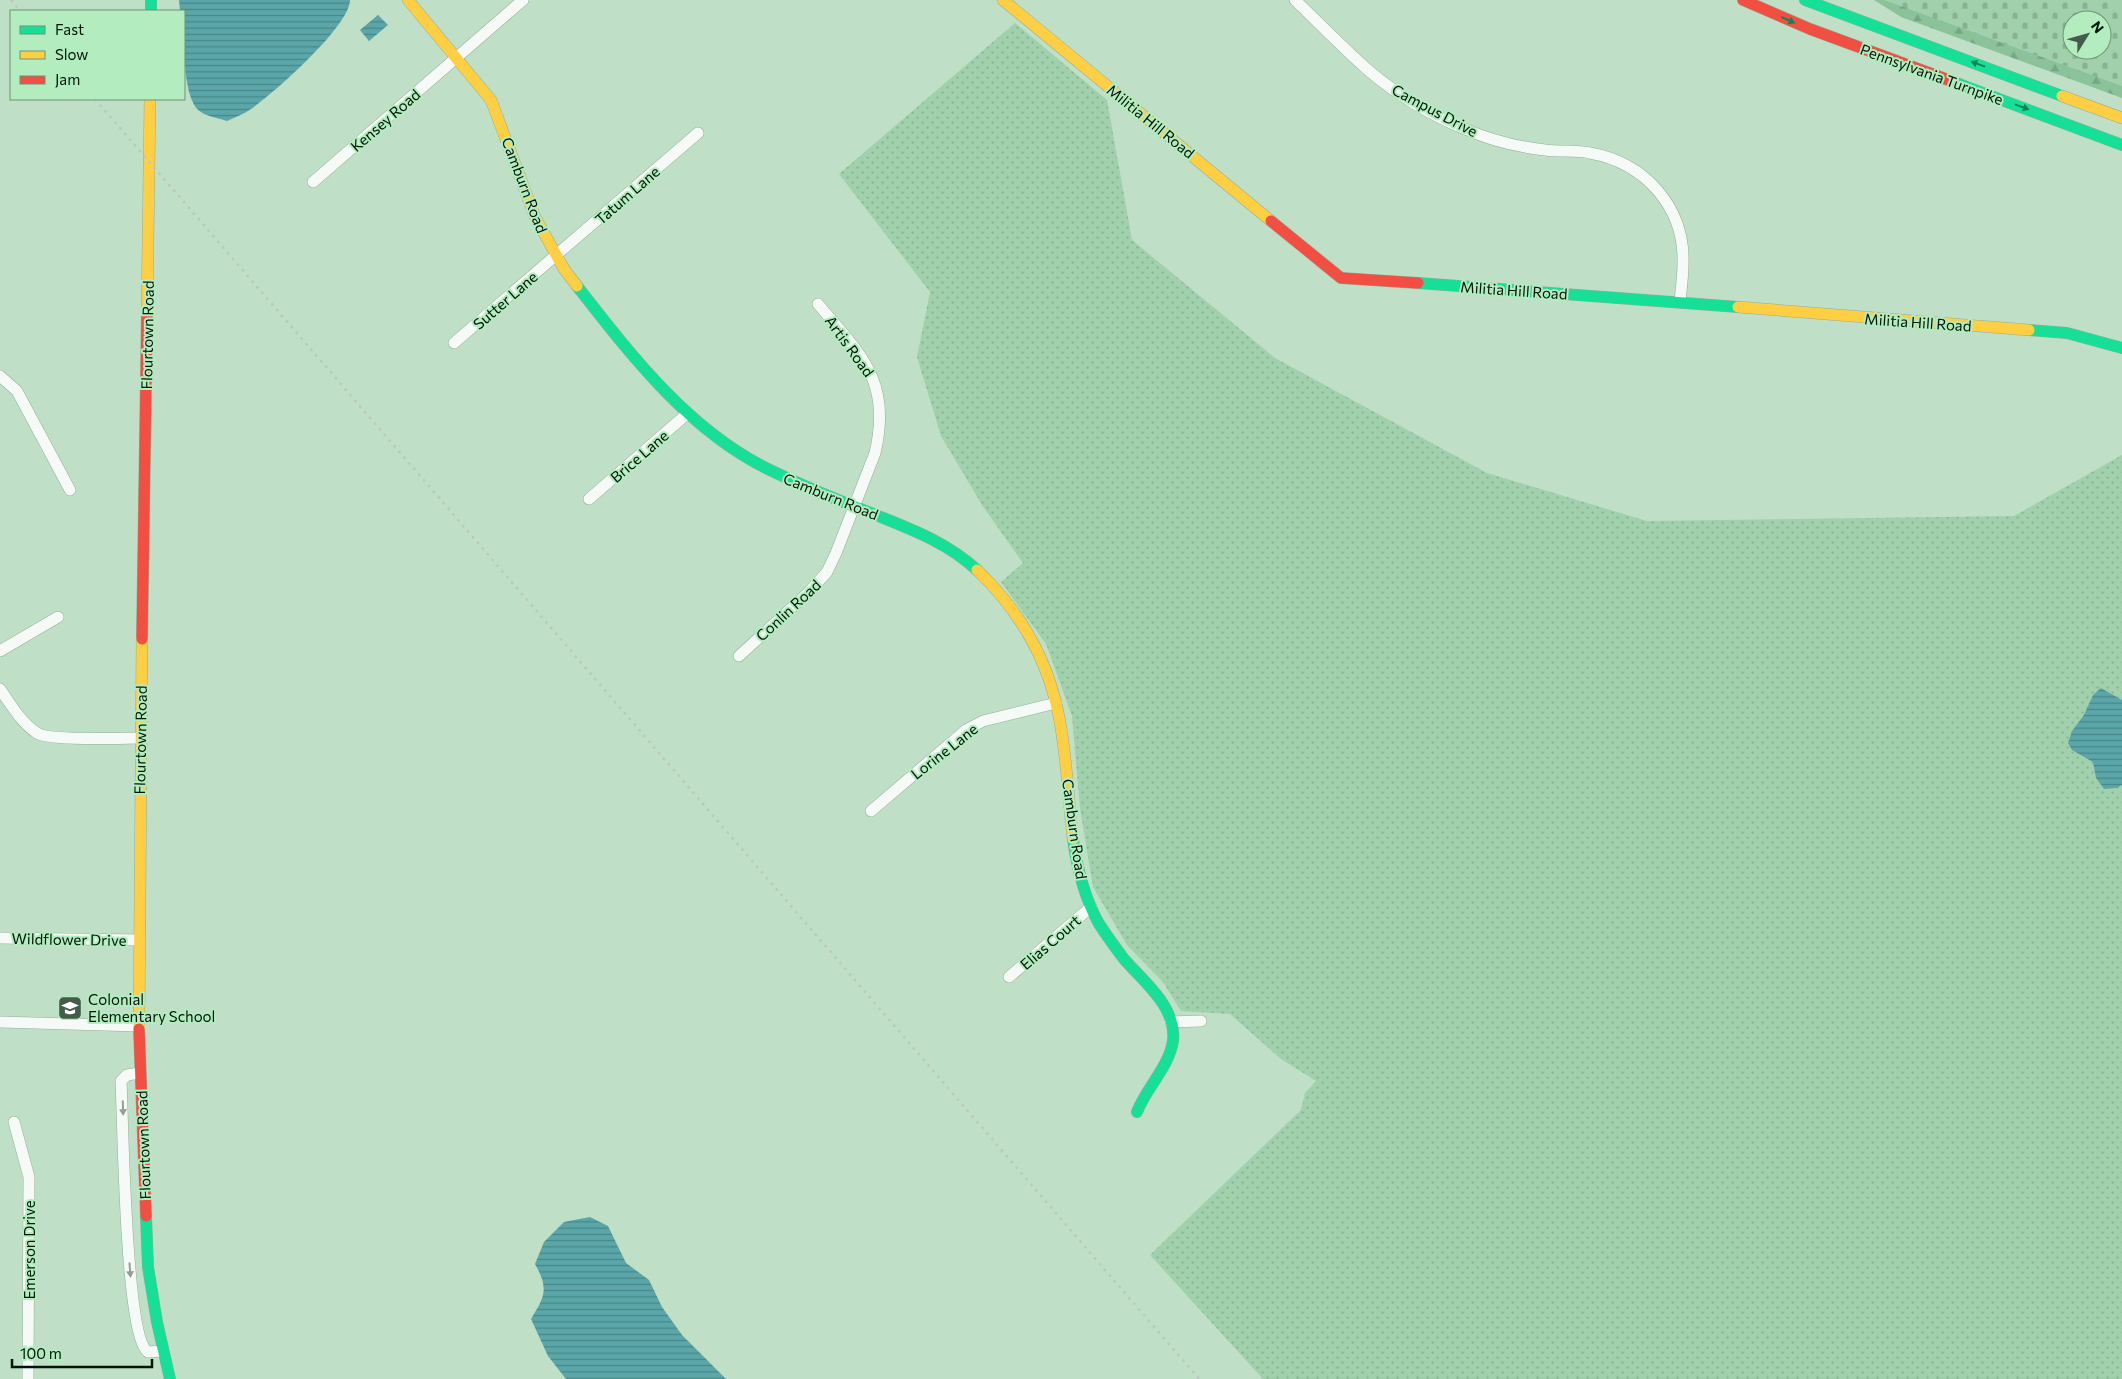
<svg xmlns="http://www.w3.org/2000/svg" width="2122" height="1379" font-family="Commissioner,sans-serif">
<defs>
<pattern id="green-dots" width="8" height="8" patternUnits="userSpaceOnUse" patternTransform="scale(1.25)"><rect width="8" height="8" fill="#a1d0ac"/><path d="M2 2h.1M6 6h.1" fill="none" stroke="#89b292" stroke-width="1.8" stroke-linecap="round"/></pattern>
<pattern id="forest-firs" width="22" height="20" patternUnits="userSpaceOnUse" patternTransform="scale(1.25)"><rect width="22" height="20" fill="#8bc299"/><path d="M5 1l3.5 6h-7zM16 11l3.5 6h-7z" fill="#76a682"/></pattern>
<pattern id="cemetery-stones" width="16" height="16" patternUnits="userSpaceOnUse" patternTransform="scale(1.25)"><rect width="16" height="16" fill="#a1d0ac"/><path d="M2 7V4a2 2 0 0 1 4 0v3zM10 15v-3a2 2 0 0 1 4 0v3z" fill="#89b292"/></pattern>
<pattern id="water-rules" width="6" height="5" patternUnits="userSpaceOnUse" patternTransform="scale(1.25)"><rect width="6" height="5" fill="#5aa6a9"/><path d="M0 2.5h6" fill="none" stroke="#488688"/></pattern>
</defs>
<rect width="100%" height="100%" fill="#bfdfc6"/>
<!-- green -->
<path fill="url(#green-dots)" d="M1015 23 1107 100 1132 240 1275 358 1487 473 1647 521 2014 516 2122 455V1379H1263L1150 1255 1301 1110 1305 1093 1316 1081 1281 1059 1230 1014 1181 1011 1163 982 1127 945 1093 887 1080 808 1072 716 1046 644 1001 582 1023 563 982 505 941 436 917 357 930 292 839 174Z"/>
<!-- forest -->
<path fill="url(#forest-firs)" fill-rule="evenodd" d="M1874 0H2122V98L1901 17ZM2072 20H2102V50H2072Z"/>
<!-- cemetery -->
<path fill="url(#cemetery-stones)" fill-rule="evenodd" d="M1884 0H2122V86ZM2072 20H2102V50H2072Z"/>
<!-- water -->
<g fill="url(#water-rules)">
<path d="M179 0H350C350 26 273 94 251 109 244 114 235 117 227 121 219 118 208 117 201 112 181 101 184 32 184 11H180Z"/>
<path d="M378 15 388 25 369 41 360 30Z"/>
<path d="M2101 688 2122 700V785L2117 788 2104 789 2096 778 2093 762 2072 750 2068 743 2072 731 2084 715 2093 695Z"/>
<path d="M590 1217 608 1226 626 1263 649 1280 662 1307 682 1335 726 1379H566L548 1356 531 1319C545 1296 549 1289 535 1264L544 1242 564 1222Z"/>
</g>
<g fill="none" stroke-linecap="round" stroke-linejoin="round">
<defs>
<g id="street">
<path d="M1295 0C1319 23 1343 48 1368 70 1396 94 1431 115 1465 129 1490 140 1518 147 1545 150 1560 152 1576 150 1590 153 1646 163 1685 208 1683 264 1683 277 1681 289 1680 302"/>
<path d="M313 182 523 0"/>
<path d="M454 343 698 133"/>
<path d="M0 376 17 391 70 490"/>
<path d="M589 499 688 413"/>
<path d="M0 651 58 617"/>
<path d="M739 656 809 592 827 572 836 553 875 453C892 381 861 355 818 304"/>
<path d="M0 689C10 703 21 723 37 733 48 741 122 738 140 738"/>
<path d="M871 811 966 730 983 721 1056 703"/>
<path d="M0 938 139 940"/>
<path d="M1009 977 1091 907"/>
<path d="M0 1022 139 1026"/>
<path d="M1171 1022 1201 1021"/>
<path d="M140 1073 127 1075 121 1081C123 1118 125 1337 148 1352L163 1351"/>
<path d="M14 1122 29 1177 28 1379"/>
</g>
<g id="fast">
<path d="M151 0V11"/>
<path d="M1805 0 2062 96"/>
<path d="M1951 81 2122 145"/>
<path d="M1418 283 1738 307"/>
<path d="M577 286C631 355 689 431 770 470 803 486 837 500 871 513 910 529 945 541 977 570"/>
<path d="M2029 330 2067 333 2122 348"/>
<path d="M1073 839C1077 868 1084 896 1098 922 1106 935 1115 947 1124 959 1144 982 1177 1007 1173 1041 1169 1067 1146 1088 1137 1112"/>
<path d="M146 1216 148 1267 157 1322 170 1379"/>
</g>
<g id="slow">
<path d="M408 0 491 100 535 217 564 269 577 286"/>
<path d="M1003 0 1271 221"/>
<path d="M2062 96 2122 118"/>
<path d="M1738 307 2029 330"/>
<path d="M147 313 150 99"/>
<path d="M977 570C1019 610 1048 659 1059 717 1067 757 1068 798 1073 839"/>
<path d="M139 1029 142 639"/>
</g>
<g id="jam">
<path d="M1743 0 1810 29 1951 81"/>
<path d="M1271 221 1341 278 1418 283"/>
<path d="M142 639 147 313"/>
<path d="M139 1029 146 1216"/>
</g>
</defs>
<!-- street casing -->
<use href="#street" stroke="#94ad99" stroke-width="12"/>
<!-- fast casing -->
<use href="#fast" stroke="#94ad99" stroke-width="12"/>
<!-- slow casing -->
<use href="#slow" stroke="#94ad99" stroke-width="12"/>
<!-- jam casing -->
<use href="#jam" stroke="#94ad99" stroke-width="12"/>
<!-- street -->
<use href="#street" stroke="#f5faf6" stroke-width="11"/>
<!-- fast -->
<use href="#fast" stroke="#16e098" stroke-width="11"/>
<!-- slow -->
<use href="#slow" stroke="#ffcf43" stroke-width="11"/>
<!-- jam -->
<use href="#jam" stroke="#f24e42" stroke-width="11"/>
<!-- rail -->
<g stroke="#bdc6bf" stroke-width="2.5" stroke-dasharray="2.5 5" stroke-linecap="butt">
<path d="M11 0 20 11"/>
<path d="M95 99 1199 1379"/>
</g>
</g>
<!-- one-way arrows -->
<defs><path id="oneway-solid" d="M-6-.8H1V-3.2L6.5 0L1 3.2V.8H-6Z" transform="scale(1.25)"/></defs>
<g fill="#0d8556">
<use href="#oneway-solid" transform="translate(1788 20) rotate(24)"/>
<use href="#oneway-solid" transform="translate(1978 64) rotate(-160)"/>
<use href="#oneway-solid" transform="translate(2022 107) rotate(20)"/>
</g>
<g fill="#939e96">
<use href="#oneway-solid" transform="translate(123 1108) rotate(88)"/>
<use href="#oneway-solid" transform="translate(130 1270) rotate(86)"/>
</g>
<!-- icons -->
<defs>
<symbol id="school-square" viewBox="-11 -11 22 22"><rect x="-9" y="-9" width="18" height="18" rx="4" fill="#445c49" stroke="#b2ecbf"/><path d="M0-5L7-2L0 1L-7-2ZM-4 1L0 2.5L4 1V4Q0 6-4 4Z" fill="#fff"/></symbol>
</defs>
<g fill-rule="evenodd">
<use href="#school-square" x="56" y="994" width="28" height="28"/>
</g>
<g text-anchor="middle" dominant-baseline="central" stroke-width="4" stroke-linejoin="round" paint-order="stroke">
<!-- street labels -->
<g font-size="15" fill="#011506" stroke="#b2ecbf">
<text transform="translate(1932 74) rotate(20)">Pennsylvania Turnpike</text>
<text transform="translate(1435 110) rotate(28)">Campus Drive</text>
<text transform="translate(385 120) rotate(-41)">Kensey Road</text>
<text transform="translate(1151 121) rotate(39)">Militia Hill Road</text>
<text transform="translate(525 185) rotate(69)">Camburn Road</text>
<text transform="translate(627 195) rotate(-41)">Tatum Lane</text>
<text transform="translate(1514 290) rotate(4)">Militia Hill Road</text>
<text transform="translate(505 300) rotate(-41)">Sutter Lane</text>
<text transform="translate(1918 322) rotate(4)">Militia Hill Road</text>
<text transform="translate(147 335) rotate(-89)">Flourtown Road</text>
<text transform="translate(850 346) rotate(54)">Artis Road</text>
<text transform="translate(639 456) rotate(-41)">Brice Lane</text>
<text transform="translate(831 496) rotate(22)">Camburn Road</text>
<text transform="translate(788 610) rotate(-43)">Conlin Road</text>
<text transform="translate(140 740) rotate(-89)">Flourtown Road</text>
<text transform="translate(944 751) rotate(-38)">Lorine Lane</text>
<text transform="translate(1075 829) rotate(82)">Camburn Road</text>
<text transform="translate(69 939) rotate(1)">Wildflower Drive</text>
<text transform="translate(1050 942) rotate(-41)">Elias Court</text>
<text transform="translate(143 1145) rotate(-92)">Flourtown Road</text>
<text transform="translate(29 1250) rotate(-90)">Emerson Drive</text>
</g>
<!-- poi labels -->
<g font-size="15" fill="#011506" stroke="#b2ecbf" text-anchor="start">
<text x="88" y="999">Colonial<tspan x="88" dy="17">Elementary School</tspan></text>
</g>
</g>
<!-- legend -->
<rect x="10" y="10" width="175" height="90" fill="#b2ecbf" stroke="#6b9675"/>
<rect x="20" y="26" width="25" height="8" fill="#16e098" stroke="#6b9675"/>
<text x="55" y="35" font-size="15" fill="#011506">Fast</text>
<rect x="20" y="51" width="25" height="8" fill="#ffcf43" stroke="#6b9675"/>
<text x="55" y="60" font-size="15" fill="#011506">Slow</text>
<rect x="20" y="76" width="25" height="8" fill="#f24e42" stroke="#6b9675"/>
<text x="55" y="85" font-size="15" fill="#011506">Jam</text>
<!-- north arrow -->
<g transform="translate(2087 35) rotate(53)"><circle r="24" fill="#b2ecbf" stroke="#6b9675"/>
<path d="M0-4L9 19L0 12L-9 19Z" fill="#445c49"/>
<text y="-8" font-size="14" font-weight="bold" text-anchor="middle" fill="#011506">N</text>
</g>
<!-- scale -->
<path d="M12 1359v8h140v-8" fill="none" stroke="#011506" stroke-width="2.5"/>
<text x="20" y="1359" font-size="15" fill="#011506" stroke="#b2ecbf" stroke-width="4" paint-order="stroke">100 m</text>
</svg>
